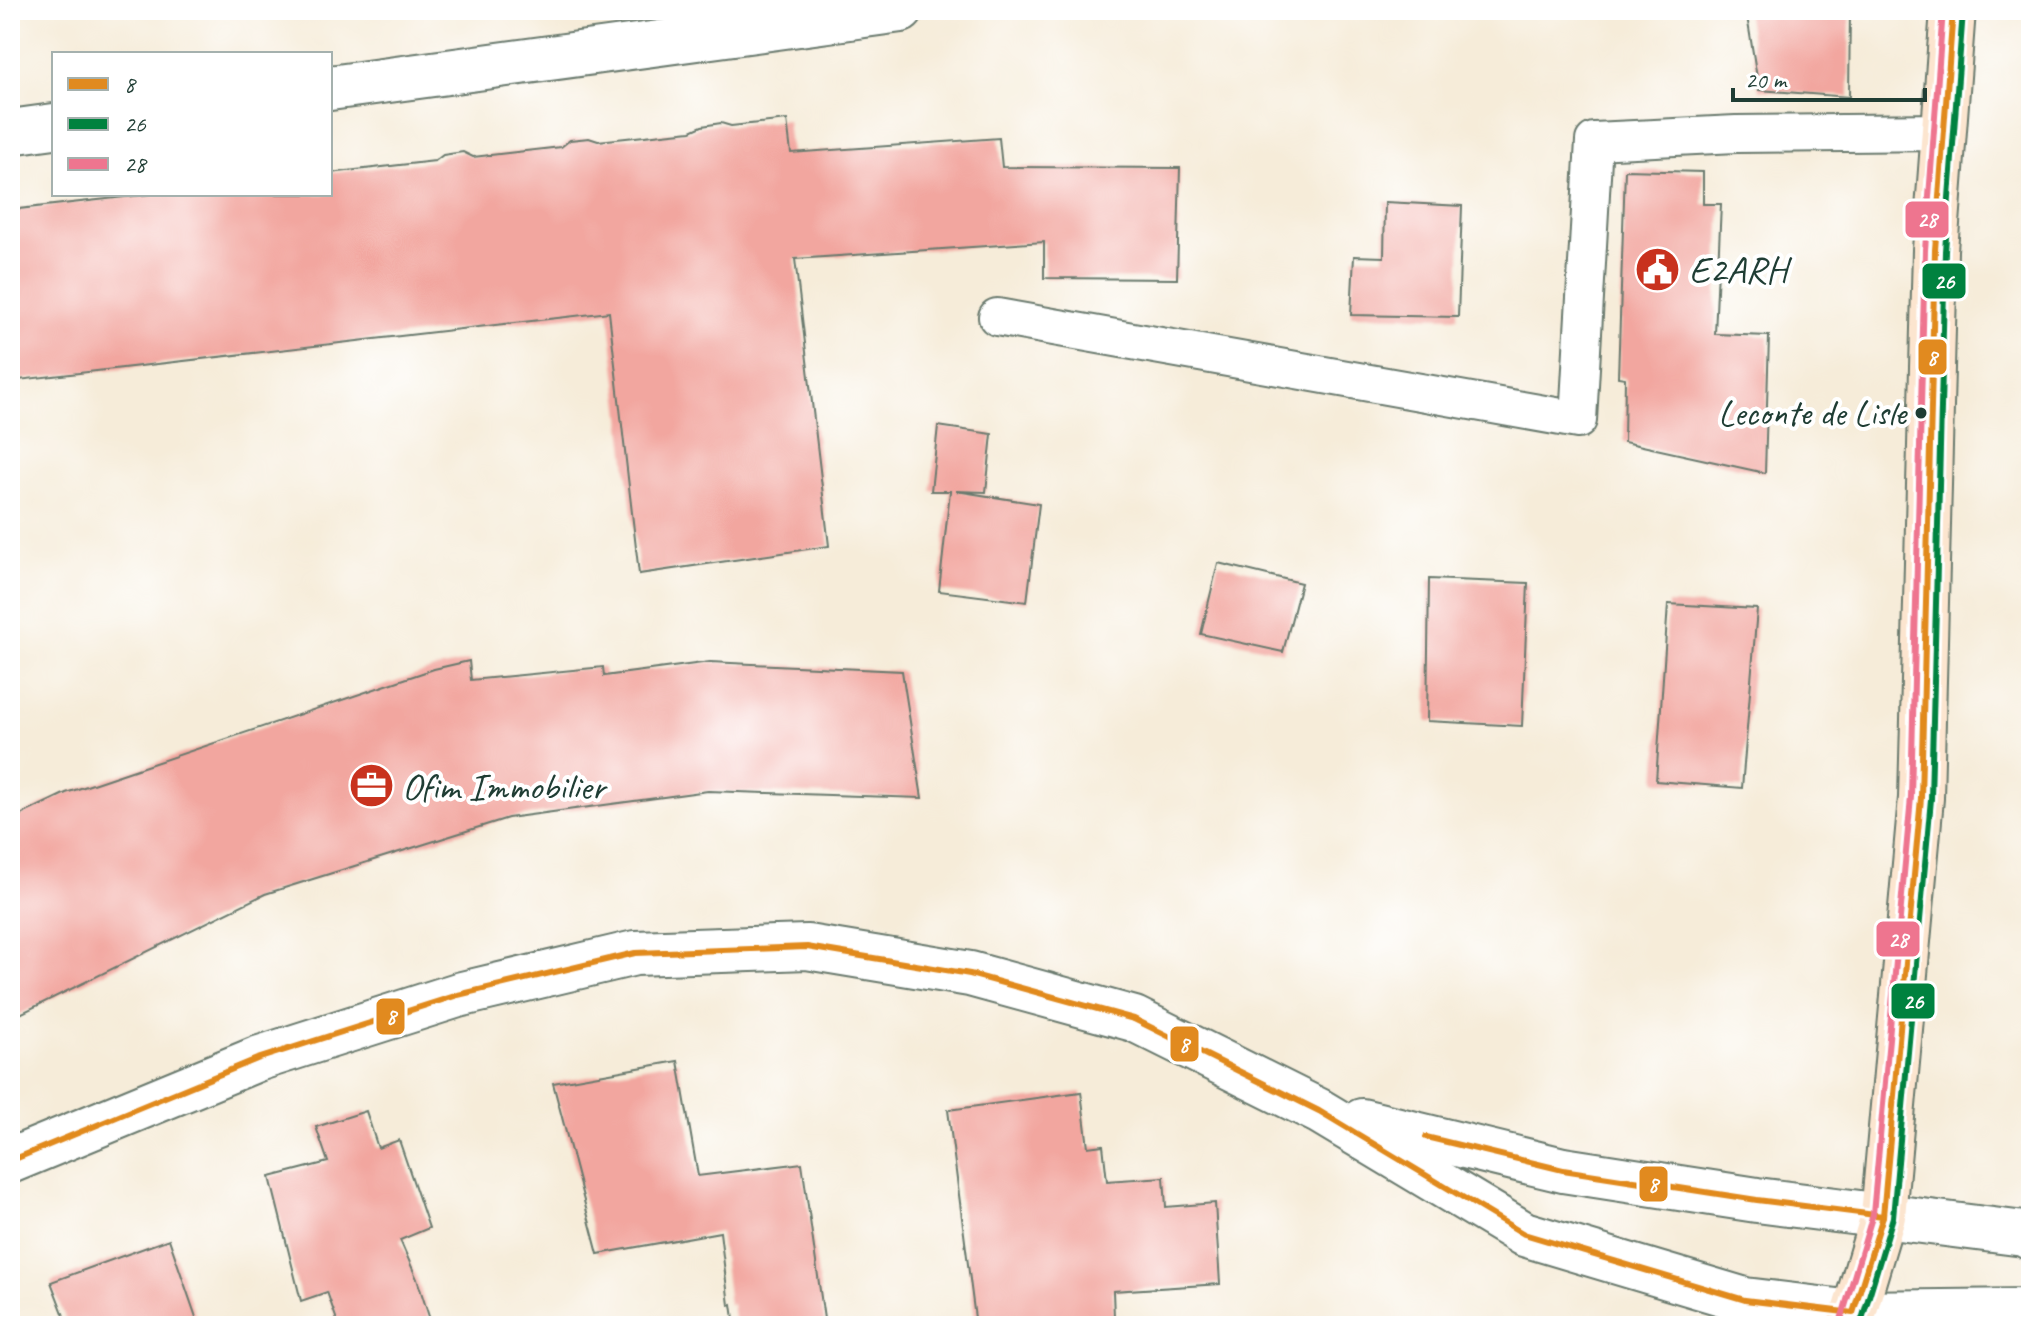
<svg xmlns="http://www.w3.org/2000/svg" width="2041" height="1336" font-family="Caveat,sans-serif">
<rect width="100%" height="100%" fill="#fff"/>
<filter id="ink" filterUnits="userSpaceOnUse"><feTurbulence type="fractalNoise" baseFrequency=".0125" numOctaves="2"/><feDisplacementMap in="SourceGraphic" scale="16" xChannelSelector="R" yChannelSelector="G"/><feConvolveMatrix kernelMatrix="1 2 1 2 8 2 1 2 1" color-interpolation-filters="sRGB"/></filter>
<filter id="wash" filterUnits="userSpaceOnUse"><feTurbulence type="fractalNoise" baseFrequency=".006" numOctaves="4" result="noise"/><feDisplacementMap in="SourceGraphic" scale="32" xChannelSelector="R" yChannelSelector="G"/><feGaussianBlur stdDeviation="1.8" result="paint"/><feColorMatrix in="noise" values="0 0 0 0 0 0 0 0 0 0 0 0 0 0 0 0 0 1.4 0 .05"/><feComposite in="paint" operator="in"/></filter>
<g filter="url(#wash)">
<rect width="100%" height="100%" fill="#f6ecd9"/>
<g id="blocks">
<!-- building -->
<g fill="#f2a69f">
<path d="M1746 10H1850L1849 97 1759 90Z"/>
<path d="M787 120 791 153 999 138 1002 167 1180 168 1177 279 1044 278V242L795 259 829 546 639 574 609 312 10 381V210L151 194H330V173L435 161 443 155 463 152 473 157 561 147 570 140 589 138 598 141 691 131 702 126 721 123 731 126Z"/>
<path d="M1625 170 1703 172V204H1721L1715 334 1769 336 1765 473 1624 442 1625 378 1618 377Z"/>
<path d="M1385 202 1462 206 1458 317 1351 315 1354 256 1384 257Z"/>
<path d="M938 426 992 434 986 492 956 491 1039 504 1027 602 939 591 950 491H931Z"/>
<path d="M1218 563 1301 583 1283 652 1201 634Z"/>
<path d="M1429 579 1528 583 1522 726 1427 721Z"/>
<path d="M1668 604 1757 609 1742 788 1656 781Z"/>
<path d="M469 661 471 680 603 667 604 676 710 662 902 671 922 798 708 791 508 818 265 894 10 1019V820L66 793 434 669Z"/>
<path d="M678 1061 698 1176 802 1163 825 1326H735L732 1304 729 1305 720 1232 598 1254 553 1083Z"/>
<path d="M1081 1092 1088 1147 1103 1145 1107 1181 1164 1177 1166 1207 1215 1203 1220 1284 1113 1291 1114 1317 1079 1326H976L948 1110Z"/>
<path d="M366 1111 378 1148 399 1140 429 1228 400 1240 417 1279 432 1326H339L327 1292 301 1301 270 1177 328 1162 316 1127Z"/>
<path d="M169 1239 199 1326H68L51 1282Z"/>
</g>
</g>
</g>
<g filter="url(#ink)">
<use href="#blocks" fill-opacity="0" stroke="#6a7a6e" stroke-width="2"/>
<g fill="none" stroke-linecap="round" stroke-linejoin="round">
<defs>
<path id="service" d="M997 317 1578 420 1594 141 1736 134 1944 132"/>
<g id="minor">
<path d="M330 88 901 10"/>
<path d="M10 132 54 126"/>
<path d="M1883 1216 2024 1234 2031 1238"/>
<path d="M1853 1313 2031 1311"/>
</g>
<g id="tertiary">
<path d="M1362 1121 1563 1170 1757 1200 1883 1216"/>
<path d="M10 1161 257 1059 458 995 635 953 807 947 970 974 1134 1019 1319 1111 1524 1234 1745 1300 1853 1313"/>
</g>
<path id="secondary" d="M1850 1326 1883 1216 1921 798 1935 250 1953 10"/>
</defs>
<!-- service casing -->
<use href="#service" stroke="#6a7a6e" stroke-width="40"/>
<!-- minor casing -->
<use href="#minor" stroke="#6a7a6e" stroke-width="48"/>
<!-- tertiary casing -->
<use href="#tertiary" stroke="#6a7a6e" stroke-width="48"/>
<!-- secondary casing -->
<use href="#secondary" stroke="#6a7a6e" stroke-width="48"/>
<!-- service -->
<use href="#service" stroke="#fff" stroke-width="36"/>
<!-- minor -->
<use href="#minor" stroke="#fff" stroke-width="44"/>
<!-- tertiary -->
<use href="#tertiary" stroke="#fff" stroke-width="44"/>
<!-- secondary -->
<use href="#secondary" stroke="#fce5cf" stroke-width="44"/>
<defs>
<g id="bus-1">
<path d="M1426 1137 1563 1170 1757 1200 1883 1216"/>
<path d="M10 1161 257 1059 458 995 635 953 807 947 970 974 1134 1019 1319 1111 1524 1234 1745 1300 1853 1313 1883 1216 1921 798 1935 250 1953 10"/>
</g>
<path id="bus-2" d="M1860 1326 1893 1217 1931 799 1945 251 1963 11"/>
<path id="bus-3" d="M1840 1323 1873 1214 1911 797 1925 250 1943 10"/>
</defs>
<!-- bus-1 casing -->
<use href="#bus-1" stroke="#fff" stroke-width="12"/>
<!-- bus-2 casing -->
<use href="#bus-2" stroke="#fff" stroke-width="12"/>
<!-- bus-3 casing -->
<use href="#bus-3" stroke="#fff" stroke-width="12"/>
<!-- bus-1 -->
<use href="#bus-1" stroke="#e18a1f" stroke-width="6"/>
<!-- bus-2 -->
<use href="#bus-2" stroke="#00823f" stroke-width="6"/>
<!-- bus-3 -->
<use href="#bus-3" stroke="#ee758f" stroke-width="6"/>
</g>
</g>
<!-- icons -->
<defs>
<symbol id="civic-disc" viewBox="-11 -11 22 22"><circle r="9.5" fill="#c8321e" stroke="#fff"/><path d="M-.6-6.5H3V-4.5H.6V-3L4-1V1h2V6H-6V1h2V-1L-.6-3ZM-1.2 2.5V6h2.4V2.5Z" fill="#fff"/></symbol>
<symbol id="office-disc" viewBox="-11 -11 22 22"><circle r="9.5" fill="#c8321e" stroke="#fff"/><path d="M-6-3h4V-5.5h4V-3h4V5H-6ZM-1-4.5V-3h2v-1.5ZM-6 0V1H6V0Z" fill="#fff"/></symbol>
</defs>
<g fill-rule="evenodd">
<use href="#civic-disc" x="1632" y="244" width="51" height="51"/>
<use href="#office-disc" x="346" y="760" width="51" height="51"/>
</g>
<!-- markers -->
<circle fill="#1f3d34" stroke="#fff" stroke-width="3" cx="1921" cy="413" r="7"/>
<g text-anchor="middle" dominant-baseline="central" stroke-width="8" stroke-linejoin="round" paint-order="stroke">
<!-- bus labels -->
<g font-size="36" fill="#1f3d34" stroke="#fff" text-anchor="end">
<text x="1906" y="413">Leconte de Lisle</text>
</g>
<!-- poi labels -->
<g font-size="38" fill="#1f3d34" stroke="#fff" text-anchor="start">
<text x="1689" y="269">E2ARH</text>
<text x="402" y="786">Ofim Immobilier</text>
</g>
</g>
<g stroke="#fff" stroke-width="3">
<rect x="1904" y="200" width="46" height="39" rx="8" fill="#ee758f"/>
<rect x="1921" y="262" width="46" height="38" rx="8" fill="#00823f"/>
<rect x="1917" y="338" width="31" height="38" rx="8" fill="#e18a1f"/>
<rect x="1875" y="920" width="46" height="38" rx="8" fill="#ee758f"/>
<rect x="1890" y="982" width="46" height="38" rx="8" fill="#00823f"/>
<rect x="375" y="997" width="31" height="39" rx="8" fill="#e18a1f"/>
<rect x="1169" y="1025" width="31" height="38" rx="8" fill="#e18a1f"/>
<rect x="1638" y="1165" width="31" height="38" rx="8" fill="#e18a1f"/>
</g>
<g font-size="22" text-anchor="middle" font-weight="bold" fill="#fff">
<text x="1927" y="227">28</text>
<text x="1944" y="289">26</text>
<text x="1932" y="365">8</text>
<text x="1898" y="947">28</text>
<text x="1913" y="1009">26</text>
<text x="391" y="1024">8</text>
<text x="1184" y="1052">8</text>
<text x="1653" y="1192">8</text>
</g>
<!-- margin -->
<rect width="2041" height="1336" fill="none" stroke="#fff" stroke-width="40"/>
<!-- legend -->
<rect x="52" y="52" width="280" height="144" fill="#ffffff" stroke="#a5b1ae" stroke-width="2"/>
<rect x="68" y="78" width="40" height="12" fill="#e18a1f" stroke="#a5b1ae" stroke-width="2"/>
<text x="124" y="92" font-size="24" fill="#1f3d34">8</text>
<rect x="68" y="118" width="40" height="12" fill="#00823f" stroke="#a5b1ae" stroke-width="2"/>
<text x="124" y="132" font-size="24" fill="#1f3d34">26</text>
<rect x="68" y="158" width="40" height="12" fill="#ee758f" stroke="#a5b1ae" stroke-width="2"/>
<text x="124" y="172" font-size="24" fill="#1f3d34">28</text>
<!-- scale -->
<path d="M1733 88v12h192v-12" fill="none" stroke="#1f3d34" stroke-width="4"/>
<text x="1745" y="88" font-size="24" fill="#1f3d34" stroke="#ffffff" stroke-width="6" paint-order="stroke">20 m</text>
</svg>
